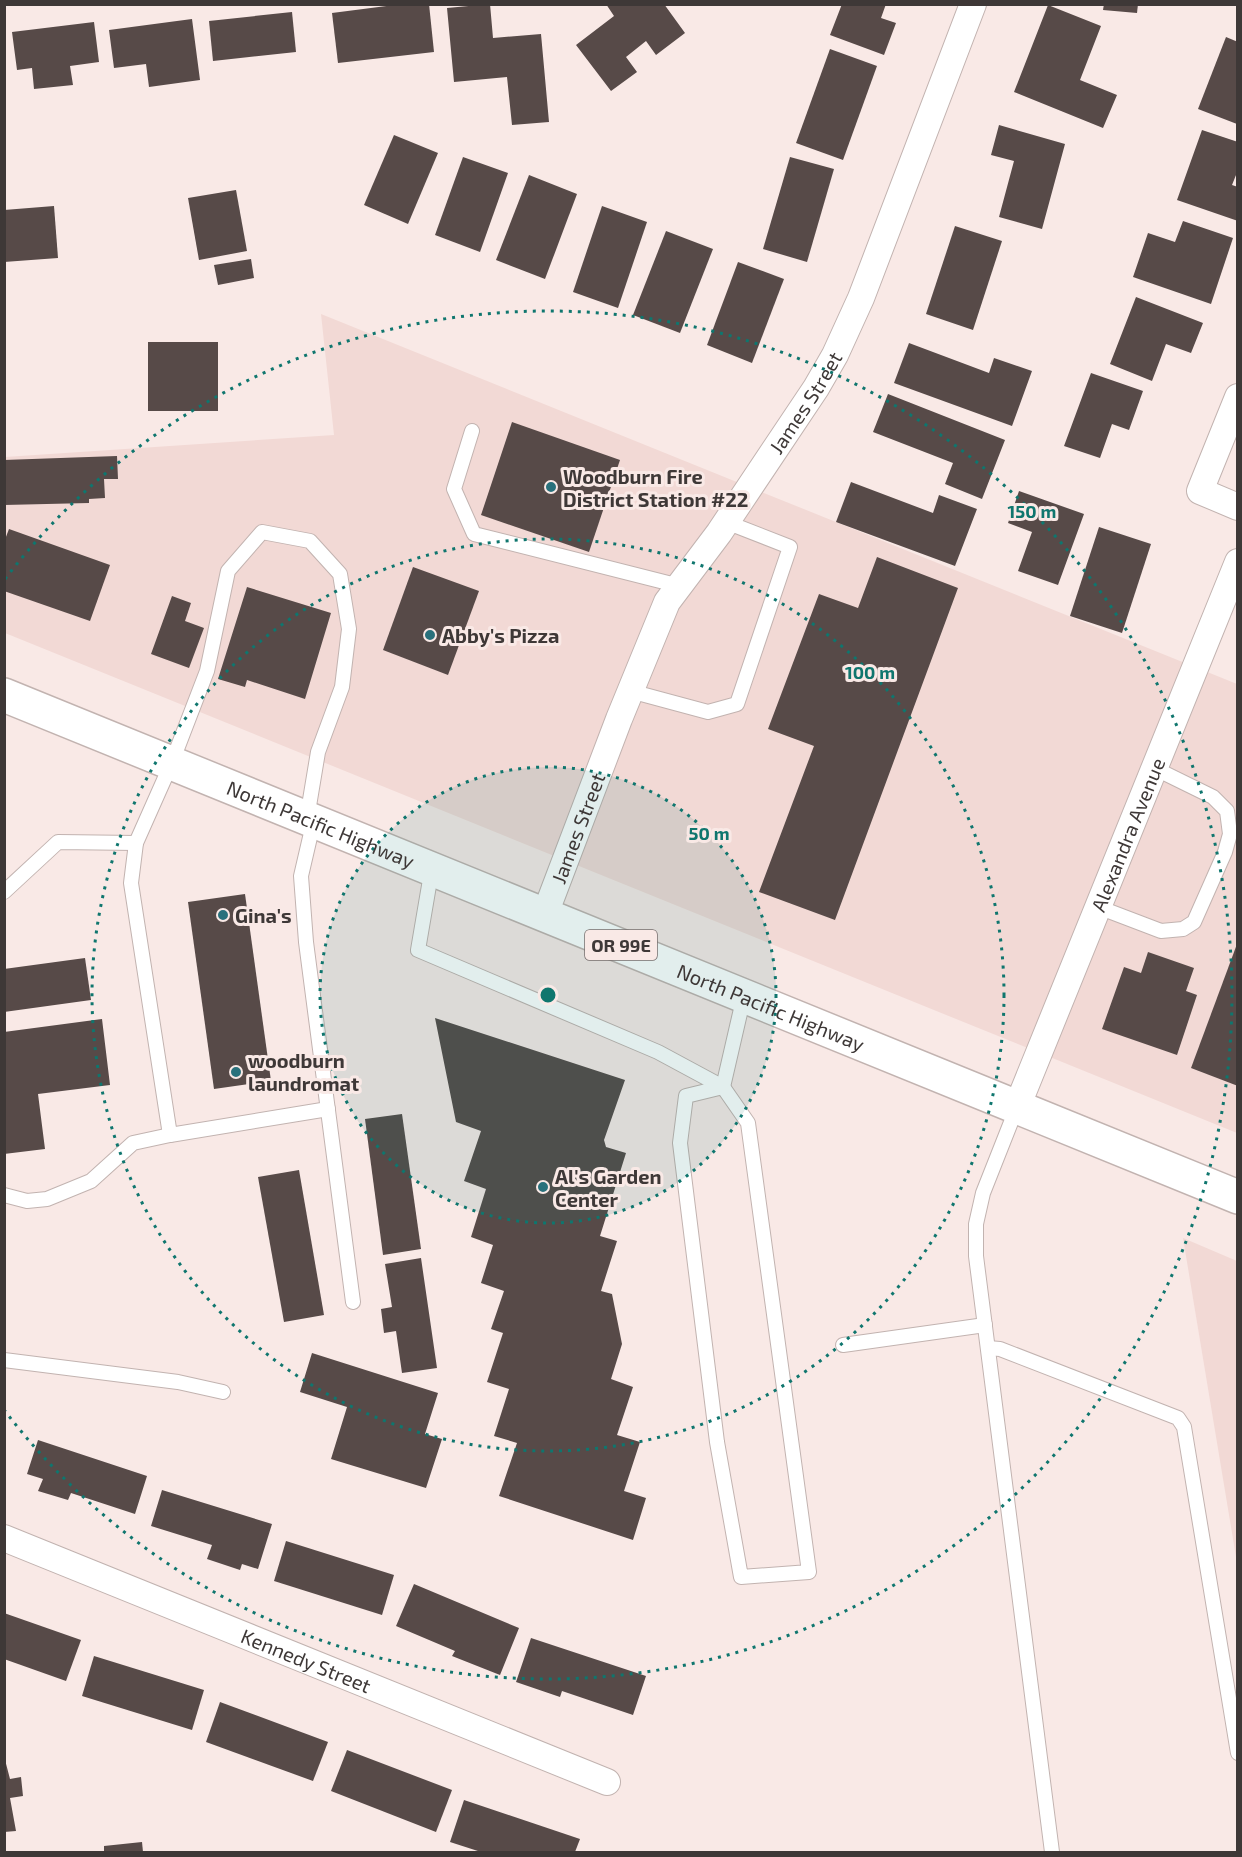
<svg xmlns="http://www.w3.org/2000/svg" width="1242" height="1857" font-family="'Exo 2',sans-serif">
<rect width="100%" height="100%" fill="#f9e9e6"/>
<!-- built -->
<g fill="#f2d9d5">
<path d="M321 314 1237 684V1133L5 633V457L334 435Z"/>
<path d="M1183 1238 1237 1261V1563Z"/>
</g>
<!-- building -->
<g fill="#574a48">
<path d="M402 4H429L434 52 338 63 332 13Z"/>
<path d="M490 4 493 38 541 34 549 122 512 125 507 77 454 82 447 8Z"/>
<path d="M606 4H664L685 33 656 55 646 41 626 57 637 72 611 91 576 45 614 16Z"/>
<path d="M842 4H886L881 18 896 23 884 55 830 35Z"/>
<path d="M1104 4H1138L1137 13 1103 10Z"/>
<path d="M1048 5 1101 26 1080 80 1117 95 1103 128 1014 92Z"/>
<path d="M292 12 296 52 213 61 209 21Z"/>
<path d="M192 19 200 80 149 87 146 64 114 68 109 30Z"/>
<path d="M94 22 99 62 70 66 73 85 34 89 32 68 17 70 12 32Z"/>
<path d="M1226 37 1238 42 1237 124 1198 109Z"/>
<path d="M830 49 877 66 843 160 796 143Z"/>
<path d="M999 125 1065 144 1042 229 999 217 1014 161 991 155Z"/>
<path d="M1202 130 1238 142V170L1232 185 1238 187V221L1177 200Z"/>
<path d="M394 135 438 153 408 224 364 205Z"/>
<path d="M463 157 508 173 480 252 435 235Z"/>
<path d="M790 157 834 169 807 262 763 249Z"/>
<path d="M529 175 577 194 545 279 496 260Z"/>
<path d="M236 190 247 251 199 260 188 198Z"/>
<path d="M54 206 58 258 4 262V210Z"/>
<path d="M602 206 647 222 618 308 573 292Z"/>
<path d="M1183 221 1233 238 1211 304 1133 277 1148 233 1175 242Z"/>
<path d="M955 226 1002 241 973 330 926 314Z"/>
<path d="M666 231 713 249 680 333 633 315Z"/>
<path d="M251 259 254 278 218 285 214 265Z"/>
<path d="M738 262 784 279 752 363 707 345Z"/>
<path d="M1136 297 1203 323 1191 353 1166 344 1152 381 1110 364Z"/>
<rect x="148" y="342" width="70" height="69"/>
<path d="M909 343 989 373 994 358 1032 371 1012 426 894 383Z"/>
<path d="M1091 373 1143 391 1129 430 1112 424 1100 458 1064 446Z"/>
<path d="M888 394 1005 440 982 499 945 484 953 463 873 432Z"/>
<path d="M512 422 620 460 589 552 481 515Z"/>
<path d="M117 456 118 479H104L105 498 89 499V503L4 505V460Z"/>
<path d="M851 482 933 513 939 495 977 509 955 566 836 522Z"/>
<path d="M1019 491 1084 514 1058 585 1018 571 1032 532 1008 523Z"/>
<path d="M1099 527 1151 544 1122 633 1070 616Z"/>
<path d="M9 529 110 565 90 621 4 591V542Z"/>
<path d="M877 557 958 588 835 920 759 892 814 746 768 729 819 594 858 608Z"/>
<path d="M413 567 479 591 448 675 383 650Z"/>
<path d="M247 587 331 613 305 699 247 680 245 687 218 679Z"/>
<path d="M172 596 191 603 185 621 204 628 189 668 151 654Z"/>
<path d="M245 894 271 1081 214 1089 188 902Z"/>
<path d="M1237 944 1238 945V1086L1191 1068Z"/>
<path d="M1148 952 1194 968 1186 991 1197 995 1177 1055 1102 1029 1124 967 1141 973Z"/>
<path d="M85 958 91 1000 4 1012V969Z"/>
<path d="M435 1018 625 1080 604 1140 606 1147 626 1153 600 1236 617 1241 601 1291 612 1294 622 1344 611 1379 633 1387 617 1435 640 1442 624 1491 646 1498 633 1540 499 1496 517 1443 494 1436 509 1389 487 1382 503 1333 491 1329 504 1291 481 1283 493 1245 471 1237 486 1189 464 1181 481 1131 456 1122Z"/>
<path d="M102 1019 110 1085 38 1094 45 1149 4 1154V1032Z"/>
<path d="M402 1114 421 1249 383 1255 365 1119Z"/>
<path d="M299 1170 324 1315 284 1322 258 1177Z"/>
<path d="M421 1258 437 1368 402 1373 396 1331 384 1333 381 1309 392 1307 385 1264Z"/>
<path d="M312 1353 438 1393 425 1434 442 1439 426 1488 331 1459 347 1407 300 1392Z"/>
<path d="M38 1440 147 1476 135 1514 71 1493 68 1500 38 1491 43 1479 27 1474Z"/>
<path d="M162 1490 272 1524 258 1569 242 1564 240 1570 207 1559 212 1545 151 1526Z"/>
<path d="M286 1541 394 1575 382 1615 274 1581Z"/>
<path d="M414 1584 519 1628 500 1675 452 1656 455 1651 396 1626Z"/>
<path d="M4 1613 81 1640 66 1681 4 1659Z"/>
<path d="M531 1638 646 1676 633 1715 562 1691 560 1697 516 1682Z"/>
<path d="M94 1656 204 1690 192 1730 82 1696Z"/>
<path d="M220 1702 328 1742 313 1781 206 1742Z"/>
<path d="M347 1750 452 1790 436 1832 331 1791Z"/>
<path d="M4 1756 10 1779 21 1777 23 1796 10 1798 16 1831 4 1832Z"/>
<path d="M464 1800 580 1839 575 1852H481L450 1842Z"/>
<path d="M142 1842 143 1852H104V1846Z"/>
</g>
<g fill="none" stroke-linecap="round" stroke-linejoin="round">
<defs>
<g id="lane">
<path d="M472 431 454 489 474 534 680 586"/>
<path d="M630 691 708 712 737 704 790 547 726 522"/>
<path d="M307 818 318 752 342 687 349 629 340 574 310 541 262 532 228 571 207 671 172 762 136 843 131 883 170 1135 328 1109"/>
<path d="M314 820 301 876 306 942 353 1302"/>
<path d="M432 868 418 950 658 1052 723 1087 748 1123 809 1572 741 1577 717 1442 680 1143 686 1096 723 1087"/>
<path d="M4 892 58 842 136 843"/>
<path d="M1098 907 1161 931 1183 929 1194 922 1225 852 1230 834 1227 811 1213 797 1154 768"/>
<path d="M723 1087 744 996"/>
<path d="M1017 1107 983 1193 976 1224V1256L1052 1852"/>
<path d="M4 1195 27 1201 47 1199 91 1181 133 1143 170 1135"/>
<path d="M843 1345 985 1325"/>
<path d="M988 1348 1000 1349 1178 1418 1184 1427 1238 1753"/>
<path d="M4 1360 178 1382 223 1392"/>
</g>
<g id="street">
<path d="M1238 397 1200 491 1238 507"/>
<path id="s1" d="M545 914 619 719 667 602 719 533 816 388 835 355 861 298 973 4"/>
<path id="s2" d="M1017 1107 1238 562"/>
<path id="s3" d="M4 1538 607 1782"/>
</g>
<g id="primary">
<path id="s4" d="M4 695 1238 1197"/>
</g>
</defs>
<!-- lane casing -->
<use href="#lane" stroke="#c2b3b0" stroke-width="16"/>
<!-- street casing -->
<use href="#street" stroke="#c2b3b0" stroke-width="28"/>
<!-- primary casing -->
<use href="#primary" stroke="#c2b3b0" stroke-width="36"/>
<!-- lane -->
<use href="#lane" stroke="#fff" stroke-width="14"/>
<!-- street -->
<use href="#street" stroke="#fff" stroke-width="26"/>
<!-- primary -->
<use href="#primary" stroke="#fff" stroke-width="33"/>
</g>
<!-- distance rings -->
<circle cx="548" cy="995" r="228" fill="#0f766e" fill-opacity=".12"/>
<g fill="none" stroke="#0f766e" stroke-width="3" stroke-dasharray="3 6">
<circle cx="548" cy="995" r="228"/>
<circle cx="548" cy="995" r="456"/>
<path d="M5 579A684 684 0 1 1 5 1411"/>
</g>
<!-- markers -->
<g fill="#29717c" stroke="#f9e9e6" stroke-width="2">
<circle cx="551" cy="487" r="6"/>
<circle cx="430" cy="635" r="6"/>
<circle cx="223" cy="915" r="6"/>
<circle cx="236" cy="1072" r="6"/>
<circle cx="543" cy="1187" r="6"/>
</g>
<g text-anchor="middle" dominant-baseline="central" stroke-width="6" stroke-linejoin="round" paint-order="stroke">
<!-- shield labels -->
<rect fill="#f9e9e6" stroke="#766d6c" stroke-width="1.5" x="585" y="930" width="72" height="30" rx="4.5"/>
<g font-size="18" font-weight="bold" fill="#3e3837">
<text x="621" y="945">OR 99E</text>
</g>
<!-- street labels -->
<g font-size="20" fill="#3e3837" stroke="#f9e9e6">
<text stroke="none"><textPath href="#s1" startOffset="578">James Street</textPath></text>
<text stroke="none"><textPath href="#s4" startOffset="342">North Pacific Highway</textPath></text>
<text stroke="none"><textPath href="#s1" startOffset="92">James Street</textPath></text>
<text stroke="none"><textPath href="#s2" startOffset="294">Alexandra Avenue</textPath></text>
<text stroke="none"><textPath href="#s4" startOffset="828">North Pacific Highway</textPath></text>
<text stroke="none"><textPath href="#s3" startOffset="326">Kennedy Street</textPath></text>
</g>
<!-- poi labels -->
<g font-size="20" font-weight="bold" fill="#3e3837" stroke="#f9e9e6" text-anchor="start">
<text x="563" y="476">Woodburn Fire<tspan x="563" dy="23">District Station #22</tspan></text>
<text x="442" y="635">Abby's Pizza</text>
<text x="235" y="915">Gina's</text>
<text x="248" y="1060">woodburn<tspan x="248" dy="23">laundromat</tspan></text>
<text x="555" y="1176">Al's Garden<tspan x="555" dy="23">Center</tspan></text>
</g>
</g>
<circle cx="548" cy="995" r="9" fill="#0f766e" stroke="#f9e9e6" stroke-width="3"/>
<g font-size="18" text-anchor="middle" font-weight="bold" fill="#0f766e" stroke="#f9e9e6" stroke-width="6" stroke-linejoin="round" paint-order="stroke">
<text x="1032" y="518">150 m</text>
<text x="870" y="679">100 m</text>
<text x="709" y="840">50 m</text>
</g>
<!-- border -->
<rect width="1242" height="1857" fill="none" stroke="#3e3837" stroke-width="12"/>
</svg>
